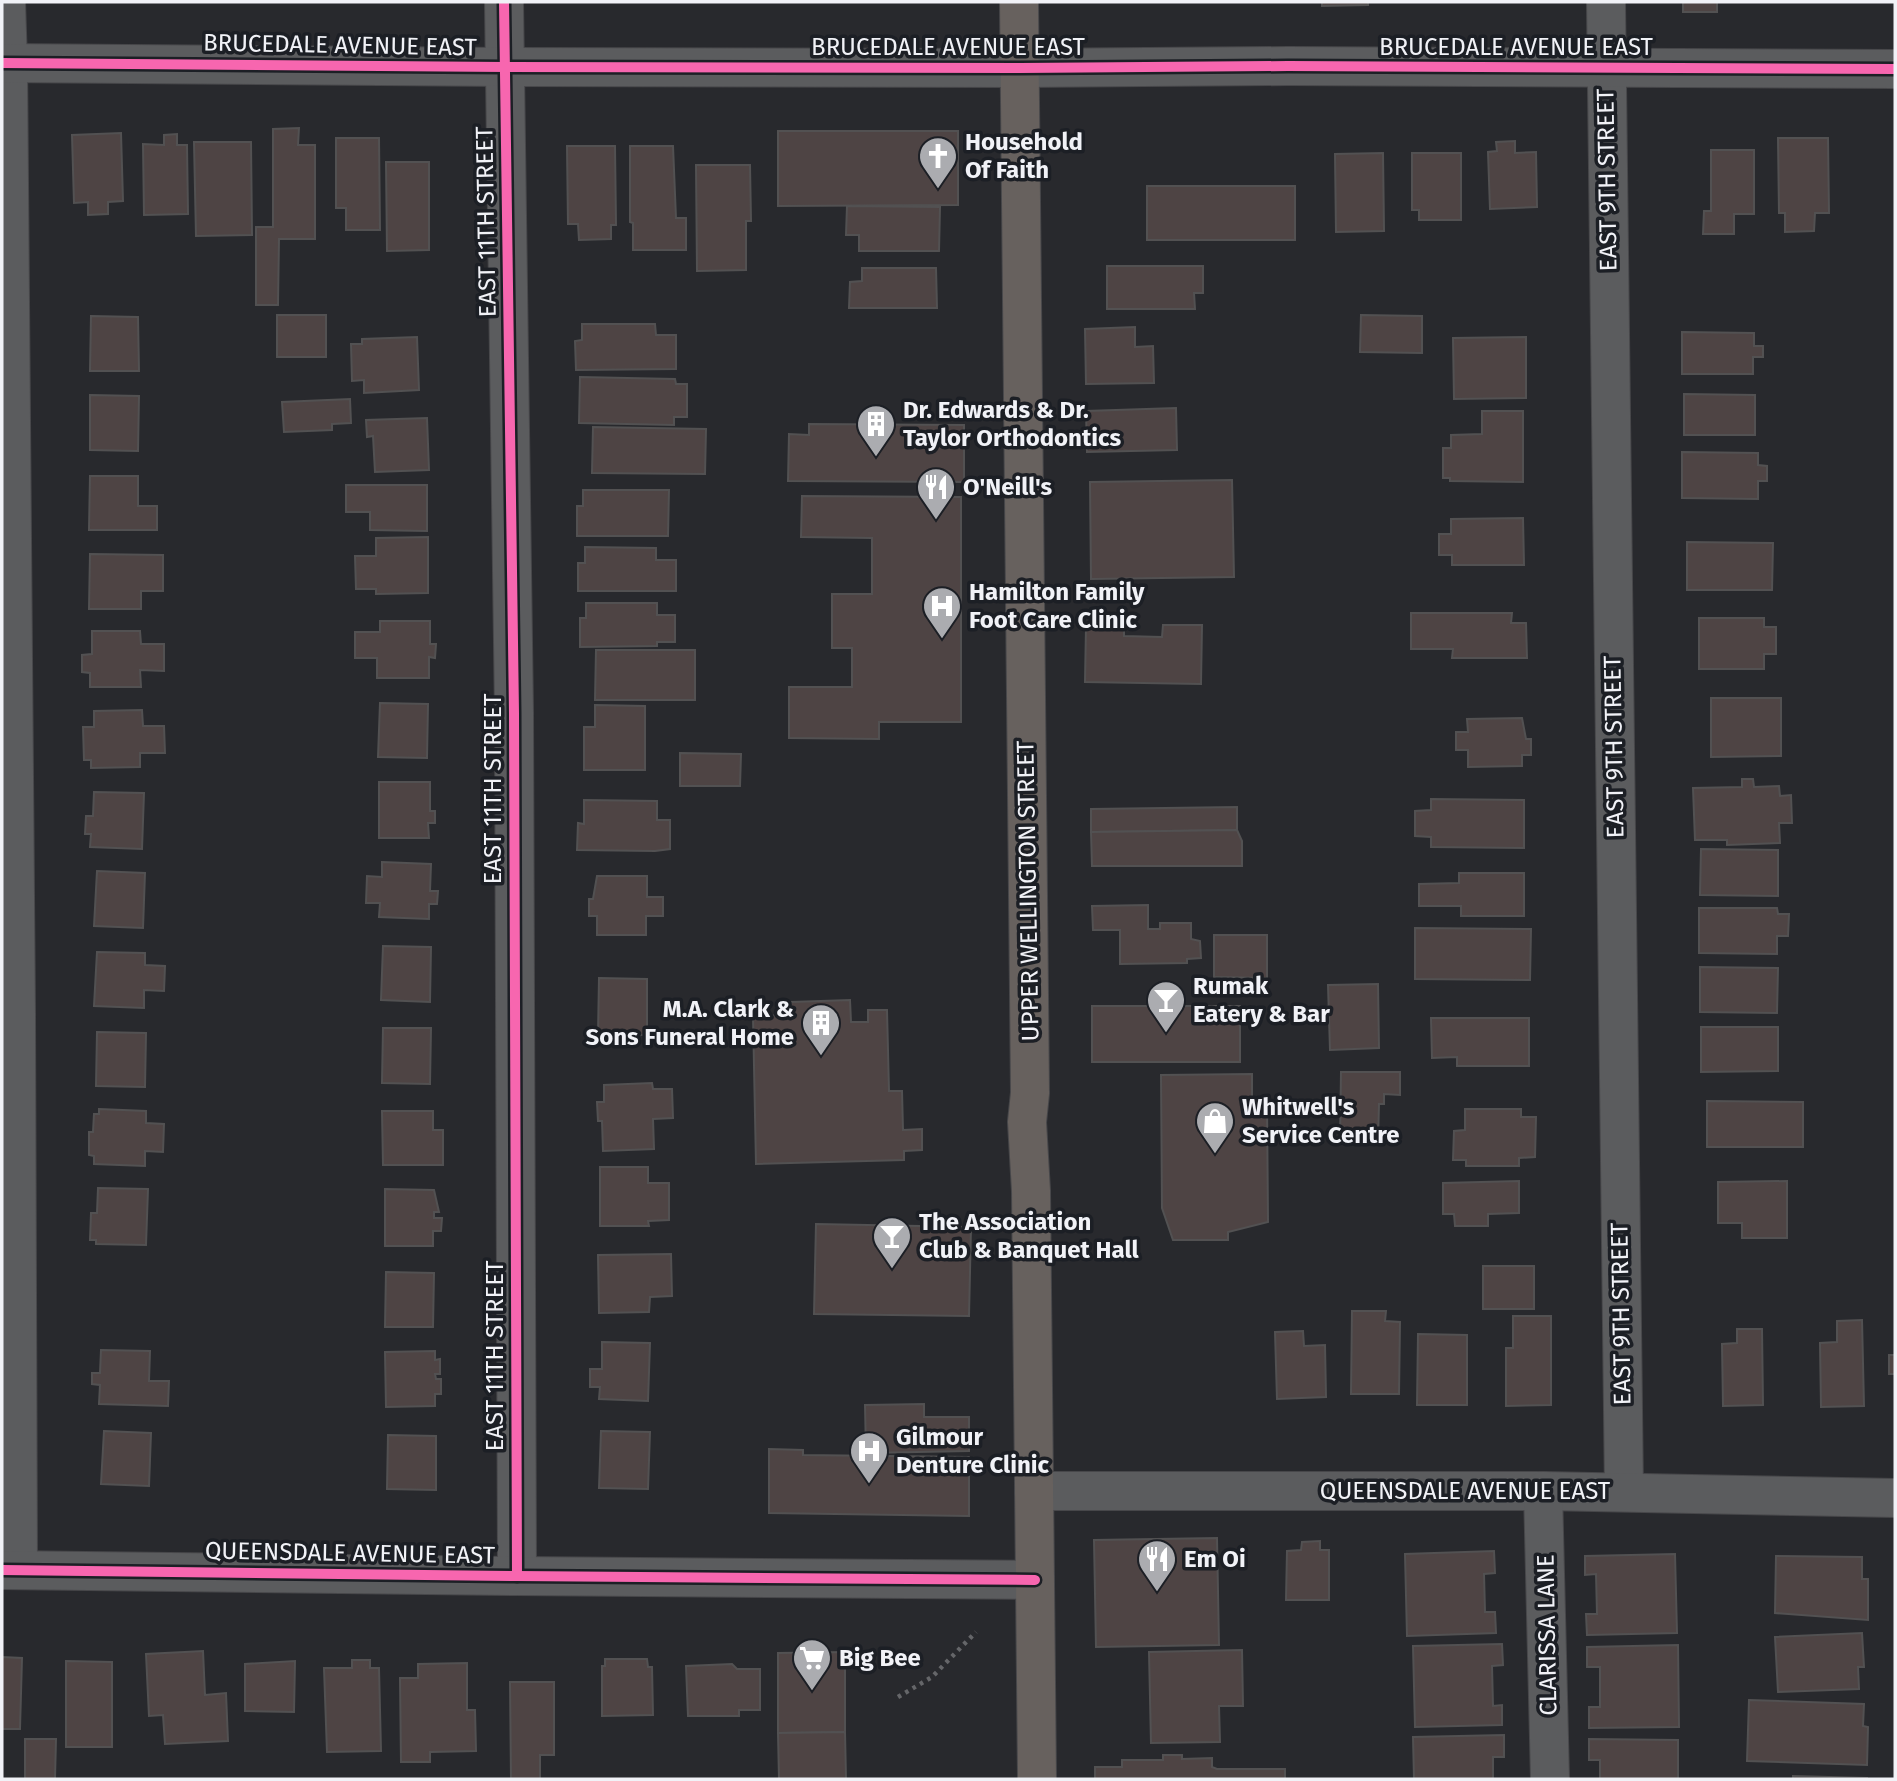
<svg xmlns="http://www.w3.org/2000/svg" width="1897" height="1781" font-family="'Fira Sans',sans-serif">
<rect width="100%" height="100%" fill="#28292d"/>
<!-- building -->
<g fill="#4e4444" stroke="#525152" stroke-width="2">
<path d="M1322 2H1368V5L1322 6Z"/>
<rect x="1683" y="2" width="34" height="10"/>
<path d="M299 128 298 145H315V239H279L278 305H256V227H273V129Z"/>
<path d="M778 131H958V205L778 206Z"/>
<path d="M121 133 123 201 108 202V214L88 215V202L74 203 72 135Z"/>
<path d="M177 134V145H187L188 214 144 215 143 144 164 145V135Z"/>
<path d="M336 138H379L380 230H346V208H336Z"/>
<path d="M1778 138H1828L1829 213H1815L1814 231 1785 232V213H1779Z"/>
<path d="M1515 141V153L1536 152 1537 207 1490 209 1488 152 1497 151 1496 142Z"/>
<path d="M194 142H251L252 235 196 236Z"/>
<path d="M567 146H615L616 225H611V239L579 240 578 224H568Z"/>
<path d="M630 146H673L676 218H686V250H633V223L630 222Z"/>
<path d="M1711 150H1754V214H1734V234H1703L1704 211H1711Z"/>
<path d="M1383 153 1384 231 1336 232 1335 154Z"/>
<path d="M1412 153H1461V220H1419V210H1412Z"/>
<path d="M386 162H429V250L387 251Z"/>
<path d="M696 165H750L751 221H746V270L697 271Z"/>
<rect x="1147" y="186" width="148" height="54"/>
<path d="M847 206 940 207 939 251H859V235H846Z"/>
<path d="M1107 266H1203V293H1194L1195 309H1107Z"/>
<path d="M862 268H936L937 308H849L850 282 862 281Z"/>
<rect x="277" y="315" width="49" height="42"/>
<path d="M1361 315 1422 316V353L1360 352Z"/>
<path d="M91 316 138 317 139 371H90Z"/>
<path d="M582 324H655L656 335H676V369L576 370 575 341 582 340Z"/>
<path d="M1135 327V347L1153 346 1154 383 1086 384 1085 329Z"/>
<path d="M1682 332 1754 333V346H1763V357H1753V374H1682Z"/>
<path d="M417 337 419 390 364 393V380L352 381 351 344H362V339Z"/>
<path d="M1526 337V398L1454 399 1453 338Z"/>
<path d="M580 377 675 379 676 384H687V417H674V425L579 423Z"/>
<path d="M1684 394 1755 395V435H1684Z"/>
<path d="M90 395 139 396 138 451 90 450Z"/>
<path d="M350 399 351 423 332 424V430L284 432 282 402Z"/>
<path d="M1176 408 1177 450 1087 452 1086 411Z"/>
<path d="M1482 411H1523V482L1450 481V478H1443V448H1451V435L1482 434Z"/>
<path d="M427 418 429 470 375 472 373 436 367 437 366 420Z"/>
<path d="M809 424 964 425V482L788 481 789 434 809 435Z"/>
<path d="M593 427 706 429 705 474 592 473Z"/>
<path d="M1682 452 1758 453V465L1767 466V481H1758V499L1682 498Z"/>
<path d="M90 476H138V506H157V530H89Z"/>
<path d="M1232 480 1234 577 1091 579 1090 482Z"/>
<path d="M346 485H427V531L370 530V512H346Z"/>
<path d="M583 490H669L668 536H577V506H583Z"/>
<path d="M802 496 961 497V722H879V739L789 738V687H852V648H832V594H872V538L801 537Z"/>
<path d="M1523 518 1524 565H1452V555H1439V534H1451V519Z"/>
<path d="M428 537V593L376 594V589H356L355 556H376V538Z"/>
<path d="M1687 542 1773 543 1772 590H1687Z"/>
<path d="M585 547 656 548V560H676V591H578V563H585Z"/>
<path d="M90 554 163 555V591H141V609H89Z"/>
<path d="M586 603H657V615H675V642H657V646L580 647V618H586Z"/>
<path d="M1411 613H1512L1511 623H1526L1527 658H1452L1453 649H1411Z"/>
<path d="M1699 618H1764V627H1776V654H1764V669H1699Z"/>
<path d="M380 621H430V644H436L435 658 429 657V678H377V658H355V632H380Z"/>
<path d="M1163 625H1202L1201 684 1085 682 1086 627 1124 628V636L1162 637Z"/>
<path d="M92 631H140L141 644H164V671L140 670 141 687H90V673L82 672V655L92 654Z"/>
<path d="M596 650H695V700H595Z"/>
<path d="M1711 698H1781V756L1711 757Z"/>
<path d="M380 703 428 704 427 758 378 757Z"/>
<path d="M595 705 645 706V770H584V727H595Z"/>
<path d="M142 710 143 726H164L165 753H140V767L91 768V760H84L83 727H94V711Z"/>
<path d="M1522 718 1526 739H1531V755H1522V766L1468 767V750H1456V732H1468L1467 719Z"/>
<path d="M680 753 741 754 740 786H680Z"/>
<path d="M1742 779H1753L1754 787 1779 786 1780 796 1791 795 1792 823H1779L1780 843 1727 845V840H1695L1693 788 1742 787Z"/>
<path d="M379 782H430V811H435V823H428L429 838H379Z"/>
<path d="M94 792 144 793 142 849 90 847 91 834H85L86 816H93Z"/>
<path d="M1431 799 1524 800V848L1431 847V837L1415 836V811L1431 810Z"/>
<path d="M584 800 657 801V820H670V849L655 851 577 850 578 823 584 824Z"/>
<path d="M1237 807V830L1091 832V809Z"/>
<path d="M1237 830 1242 841V866H1092L1091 832Z"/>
<path d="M1701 849 1778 850V896L1700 895Z"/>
<path d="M382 862 431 864 430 891H438L437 904H429V919L379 917 380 903H366L367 876 382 877Z"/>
<path d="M97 871 145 873 143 928 94 926Z"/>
<path d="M1459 873H1524V916H1461V906H1419V884L1459 883Z"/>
<path d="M597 876H647V897H663V916H646V935H597V916H589V899H593Z"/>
<path d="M1148 905V929H1160V923H1191V939L1200 941 1201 958 1187 959V963L1120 964V930H1093L1092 906Z"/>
<path d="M1699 908H1777L1778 914H1789L1788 936H1777V954L1699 953Z"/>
<path d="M1415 928 1531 929 1530 980 1415 979Z"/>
<path d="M1214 935H1267V978L1214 977Z"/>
<path d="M383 946 431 947 430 1002 381 1000Z"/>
<path d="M97 952 145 953V965L165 966 164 991 144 990V1008L94 1006Z"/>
<path d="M1700 967 1778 968 1777 1013 1700 1012Z"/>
<path d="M599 978 647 979V1035L598 1034Z"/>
<path d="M1378 984 1379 1048 1330 1050 1328 985Z"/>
<path d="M850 1000 851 1022H868V1010H887L889 1091H902L903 1130 922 1129V1150L904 1151V1160L756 1164 753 1016 791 1015V1002Z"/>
<rect x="1092" y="1006" width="148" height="56"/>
<path d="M1431 1018H1529V1066H1457V1057L1432 1058Z"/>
<path d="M1701 1027H1778V1071L1701 1072Z"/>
<path d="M383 1028H431L430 1084 382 1083Z"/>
<path d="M97 1032 146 1033 145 1087 96 1086Z"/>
<path d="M1341 1072H1400V1095L1384 1094V1104H1379L1378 1143H1340Z"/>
<path d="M1252 1074V1102H1267L1268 1222 1228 1232V1240H1173L1162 1208 1161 1075Z"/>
<path d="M652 1083 653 1089H672L673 1118 653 1119 654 1149 603 1151 602 1121H598L597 1102H604V1085Z"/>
<path d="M1707 1101 1803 1102V1147H1707Z"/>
<path d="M99 1109 146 1111V1123L164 1124 163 1152 145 1151V1166L94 1164V1156L89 1155V1132H93L94 1114H99Z"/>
<path d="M1465 1109H1521V1117H1536L1535 1157 1519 1158V1166H1466V1160H1453L1454 1131 1465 1130Z"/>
<path d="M382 1111H433V1130H443V1165H383Z"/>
<path d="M600 1167H648V1183H669V1220L648 1221 649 1226H600Z"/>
<path d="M1519 1181V1213L1488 1214V1226H1455L1454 1214H1443V1183Z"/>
<path d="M1787 1181V1238H1742V1223H1718V1182Z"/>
<path d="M98 1188 148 1189 146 1245 96 1244V1240H90L91 1213H97Z"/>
<path d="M385 1189 434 1190 439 1212H434V1218H442L441 1231H433V1246H385Z"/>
<path d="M816 1224 971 1227 969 1316 814 1314Z"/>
<path d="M671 1254 672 1296 650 1297 649 1312 599 1313 598 1255Z"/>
<rect x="1483" y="1266" width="51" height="43"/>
<path d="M386 1272 434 1273 433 1327H385Z"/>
<path d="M1352 1311H1386L1385 1321 1400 1322 1399 1394H1351Z"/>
<path d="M1513 1316H1551V1405L1506 1406V1348H1513Z"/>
<path d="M1862 1320 1864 1406 1821 1407 1820 1343 1837 1342V1321Z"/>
<path d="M1737 1329H1762L1763 1405 1723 1406 1722 1344 1737 1343Z"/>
<path d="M1303 1331 1304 1346 1325 1345 1326 1397 1277 1399 1275 1332Z"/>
<path d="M1418 1334 1467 1335V1405H1417Z"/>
<path d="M602 1342 650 1343 648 1401 599 1399 600 1387H590V1369H602Z"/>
<path d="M101 1350 150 1351 149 1381H169L168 1406 99 1404 100 1385 92 1384V1373H100Z"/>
<path d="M435 1351V1360L440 1359V1374H435L436 1379H441V1394H435V1406L386 1407 385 1352Z"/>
<rect x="1889" y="1355" width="6" height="19"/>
<path d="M924 1404V1417H969V1451L866 1453 865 1405Z"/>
<path d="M104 1431 151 1433 149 1486 101 1484Z"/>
<path d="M601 1431 650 1432 648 1489 599 1488Z"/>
<path d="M388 1435 436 1436V1490L387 1489Z"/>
<path d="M769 1449 803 1450V1455L969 1457V1516L769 1513Z"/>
<path d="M1217 1538 1219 1645 1096 1647 1094 1540Z"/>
<path d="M1320 1541V1550H1329V1600H1286L1287 1551 1301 1550 1302 1542Z"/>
<path d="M1494 1551 1495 1573 1484 1574 1485 1612H1495L1496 1633 1407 1636 1405 1554Z"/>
<path d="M1675 1554 1677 1633 1587 1635 1586 1614H1597L1596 1574 1585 1575V1556Z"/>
<path d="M1776 1556 1862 1557V1579H1868V1620L1775 1613Z"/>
<path d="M1862 1633 1864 1667H1858L1859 1689 1778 1692 1775 1637Z"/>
<path d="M1502 1644 1503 1665 1492 1666 1493 1706 1502 1705V1725L1415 1727 1413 1646Z"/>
<path d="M1678 1645 1679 1727 1589 1728V1707H1600V1667H1587V1647Z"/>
<path d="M1242 1650 1243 1706H1219L1220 1742 1151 1743 1149 1652Z"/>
<path d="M203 1651 205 1695 226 1693 228 1741 165 1744 163 1715 149 1716 146 1654Z"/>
<path d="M845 1652V1732L778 1733V1653Z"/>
<path d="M2 1657 22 1658 20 1729H2Z"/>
<path d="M605 1659H647L648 1667H652L653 1715 602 1716V1666H605Z"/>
<path d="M352 1660H370V1668H379L381 1751 327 1752 324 1668H352Z"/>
<path d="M66 1661 112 1662V1747H66Z"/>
<path d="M295 1661 294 1712 245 1711V1664Z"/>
<path d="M467 1663V1710H475L476 1751 430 1752V1762H401L400 1678H418V1664Z"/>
<path d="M732 1664 737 1669H760V1710H739V1716H688L686 1666Z"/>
<path d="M510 1682H554V1755H540V1779H511Z"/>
<path d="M1749 1700 1864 1704 1863 1726 1868 1727 1867 1765 1747 1761Z"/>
<path d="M845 1732 846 1779H779L778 1733Z"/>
<path d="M1504 1735V1757H1493V1779H1414L1413 1737Z"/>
<path d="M25 1739H56L55 1779H25Z"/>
<path d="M1589 1739 1678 1740V1779H1600V1760H1589Z"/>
<path d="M1163 1755H1182V1759L1212 1758V1767L1217 1769H1285V1779H1095V1767H1122V1760H1163Z"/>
<path d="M1793 1776 1867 1778V1779H1793Z"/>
</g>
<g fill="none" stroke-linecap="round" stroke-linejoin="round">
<defs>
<g id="minor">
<path d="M6 2 8 63 16 1014 18 1570"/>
<path d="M504 2 514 713 517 1576"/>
<path d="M1606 2 1624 1492"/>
<path d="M2 63 505 67 1020 68 1288 66 1895 69"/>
<path d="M1034 1491H1543L1895 1498"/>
<path d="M1543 1491 1550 1779"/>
<path d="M2 1570 517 1576 1035 1580"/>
</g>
<path id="major" d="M1019 2 1030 1093 1027 1122 1031 1191 1037 1779"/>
</defs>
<!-- minor casing -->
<use href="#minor" stroke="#47474a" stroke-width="40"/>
<!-- major casing -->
<use href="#major" stroke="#47474a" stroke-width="40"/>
<!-- path -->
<path stroke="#656669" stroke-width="4.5" stroke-dasharray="3.5 5" stroke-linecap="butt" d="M898 1697 932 1677 976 1632"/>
<!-- minor -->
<use href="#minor" stroke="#5b5c5e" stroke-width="38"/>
<!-- major -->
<use href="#major" stroke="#67615e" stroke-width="38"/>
<defs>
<g id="cycleway">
<path d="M504 2 514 713 517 1576"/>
<path d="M2 63 505 67 1020 68 1288 66 1895 69"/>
<path d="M2 1570 517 1576 1035 1580"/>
</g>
</defs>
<!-- cycleway casing -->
<use href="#cycleway" stroke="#1c1f25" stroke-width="15"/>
<!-- cycleway -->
<use href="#cycleway" stroke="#f766af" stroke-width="10"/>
</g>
<!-- icons -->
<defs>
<symbol id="church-pin" viewBox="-11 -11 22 30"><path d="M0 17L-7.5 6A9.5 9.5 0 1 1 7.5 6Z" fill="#abacb0" stroke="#1c1f25"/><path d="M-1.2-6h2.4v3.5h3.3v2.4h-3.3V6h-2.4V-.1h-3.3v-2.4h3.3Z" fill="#fff"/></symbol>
<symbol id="building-pin" viewBox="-11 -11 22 30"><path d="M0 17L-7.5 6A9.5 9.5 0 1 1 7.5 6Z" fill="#abacb0" stroke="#1c1f25"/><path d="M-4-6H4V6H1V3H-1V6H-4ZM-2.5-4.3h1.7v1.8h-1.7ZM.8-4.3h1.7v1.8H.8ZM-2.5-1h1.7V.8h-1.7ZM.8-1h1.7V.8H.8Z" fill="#fff"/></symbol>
<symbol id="restaurant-pin" viewBox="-11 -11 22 30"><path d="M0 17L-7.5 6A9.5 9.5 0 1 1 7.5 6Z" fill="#abacb0" stroke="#1c1f25"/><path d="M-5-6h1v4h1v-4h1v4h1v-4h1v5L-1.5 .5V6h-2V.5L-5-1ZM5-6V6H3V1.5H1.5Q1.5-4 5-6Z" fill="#fff"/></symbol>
<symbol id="hospital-pin" viewBox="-11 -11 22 30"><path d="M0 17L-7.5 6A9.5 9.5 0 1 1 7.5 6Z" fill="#abacb0" stroke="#1c1f25"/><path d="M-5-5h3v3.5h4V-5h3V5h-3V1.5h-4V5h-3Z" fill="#fff"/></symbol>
<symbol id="bar-pin" viewBox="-11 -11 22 30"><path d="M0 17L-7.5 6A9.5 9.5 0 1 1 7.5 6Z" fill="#abacb0" stroke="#1c1f25"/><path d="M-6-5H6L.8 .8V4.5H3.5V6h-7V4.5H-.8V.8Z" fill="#fff"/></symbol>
<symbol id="shop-pin" viewBox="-11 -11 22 30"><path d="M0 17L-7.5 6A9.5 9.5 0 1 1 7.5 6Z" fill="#abacb0" stroke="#1c1f25"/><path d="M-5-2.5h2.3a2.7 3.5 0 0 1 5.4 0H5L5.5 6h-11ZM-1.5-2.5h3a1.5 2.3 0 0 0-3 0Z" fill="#fff"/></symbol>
<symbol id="supermarket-pin" viewBox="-11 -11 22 30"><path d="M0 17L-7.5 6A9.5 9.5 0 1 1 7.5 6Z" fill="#abacb0" stroke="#1c1f25"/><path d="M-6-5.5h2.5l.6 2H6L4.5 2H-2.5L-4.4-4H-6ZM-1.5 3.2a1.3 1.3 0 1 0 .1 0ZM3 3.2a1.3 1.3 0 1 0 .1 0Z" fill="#fff"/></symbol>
</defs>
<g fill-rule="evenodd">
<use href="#church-pin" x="916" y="134" width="44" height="60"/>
<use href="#building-pin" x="854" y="402" width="44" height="60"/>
<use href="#restaurant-pin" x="914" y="465" width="44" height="60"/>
<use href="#hospital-pin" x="920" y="584" width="44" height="60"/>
<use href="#bar-pin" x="1144" y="978" width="44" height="60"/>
<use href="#building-pin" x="799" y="1001" width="44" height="60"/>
<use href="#shop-pin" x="1193" y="1099" width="44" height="60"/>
<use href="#bar-pin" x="870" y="1214" width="44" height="60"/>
<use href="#hospital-pin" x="847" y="1429" width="44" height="60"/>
<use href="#restaurant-pin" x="1135" y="1537" width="44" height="60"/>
<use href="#supermarket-pin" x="790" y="1636" width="44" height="60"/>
</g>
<g text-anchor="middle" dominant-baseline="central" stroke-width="7" stroke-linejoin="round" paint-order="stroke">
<!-- street labels -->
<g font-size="24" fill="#f1f2f7" stroke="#1c1f25">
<text transform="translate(340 45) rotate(1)">BRUCEDALE AVENUE EAST</text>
<text x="948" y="47">BRUCEDALE AVENUE EAST</text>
<text x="1516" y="47">BRUCEDALE AVENUE EAST</text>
<text transform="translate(1607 180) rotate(-91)">EAST 9TH STREET</text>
<text transform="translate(486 222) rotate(-91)">EAST 11TH STREET</text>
<text transform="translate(1614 747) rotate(-91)">EAST 9TH STREET</text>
<text transform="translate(493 789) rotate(-90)">EAST 11TH STREET</text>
<text transform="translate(1028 891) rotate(-91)">UPPER WELLINGTON STREET</text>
<text transform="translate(1621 1314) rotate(-91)">EAST 9TH STREET</text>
<text transform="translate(495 1356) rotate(-90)">EAST 11TH STREET</text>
<text x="1465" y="1491">QUEENSDALE AVENUE EAST</text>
<text transform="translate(350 1553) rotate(1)">QUEENSDALE AVENUE EAST</text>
<text transform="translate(1547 1635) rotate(-91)">CLARISSA LANE</text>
</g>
<!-- poi labels -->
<g font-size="24" font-weight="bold" fill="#f1f2f7" stroke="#1c1f25" text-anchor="start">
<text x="965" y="142">Household<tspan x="965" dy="28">Of Faith</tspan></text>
<text x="903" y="410">Dr. Edwards &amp; Dr.<tspan x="903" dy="28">Taylor Orthodontics</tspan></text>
<text x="963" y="487">O'Neill's</text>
<text x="969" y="592">Hamilton Family<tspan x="969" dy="28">Foot Care Clinic</tspan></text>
<text x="1193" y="986">Rumak<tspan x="1193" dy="28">Eatery &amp; Bar</tspan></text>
<text x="794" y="1009" text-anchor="end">M.A. Clark &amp;<tspan x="794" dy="28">Sons Funeral Home</tspan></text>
<text x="1242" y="1107">Whitwell's<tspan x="1242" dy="28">Service Centre</tspan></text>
<text x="919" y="1222">The Association<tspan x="919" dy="28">Club &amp; Banquet Hall</tspan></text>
<text x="896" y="1437">Gilmour<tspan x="896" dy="28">Denture Clinic</tspan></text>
<text x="1184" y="1559">Em Oi</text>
<text x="839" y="1658">Big Bee</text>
</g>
</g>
<!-- border -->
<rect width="1897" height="1781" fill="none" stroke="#f1f2f7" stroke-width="7"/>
</svg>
